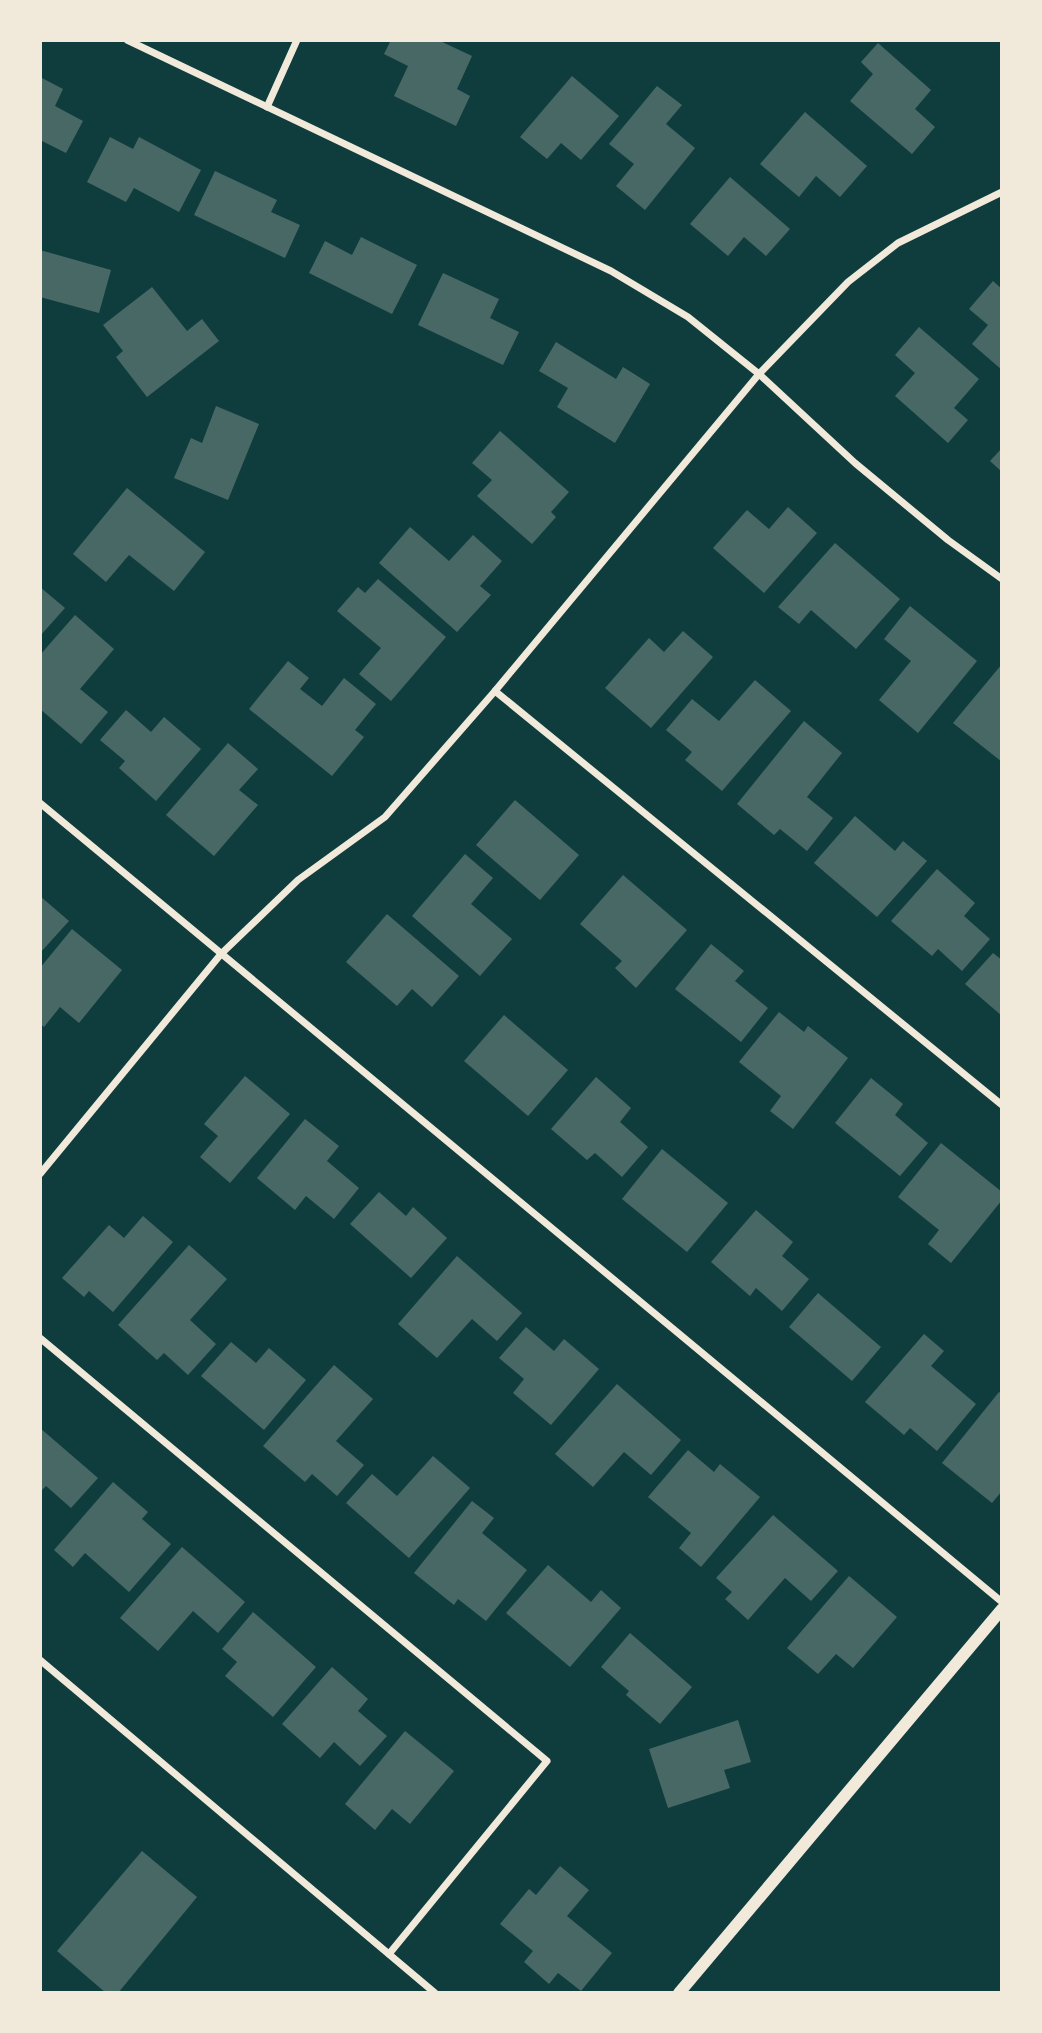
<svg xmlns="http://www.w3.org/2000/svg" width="1042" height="2033" font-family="'Varela Round',sans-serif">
<rect width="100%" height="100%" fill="#0f3d3e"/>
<!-- building -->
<g fill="#486865">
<path d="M391 40H438L472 56 457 89 470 96 456 126 394 96 408 66 384 54Z"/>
<path d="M878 43 931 90 915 109 935 127 912 154 850 101 873 74 861 62Z"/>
<path d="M572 76 619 116 581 160 561 143 547 159 520 137Z"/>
<path d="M40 77 63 89 55 106 83 121 66 153 40 140Z"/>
<path d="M657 86 682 105 666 124 695 148 645 210 616 186 634 164 609 144Z"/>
<path d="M805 112 867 166 840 197 816 176 799 197 760 164Z"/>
<path d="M110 137 133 149 139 137 201 170 179 212 134 188 126 202 87 182Z"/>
<path d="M215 171 277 200 271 212 300 225 285 258 194 215Z"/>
<path d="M730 177 790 229 766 256 744 237 728 256 690 224Z"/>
<path d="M361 237 417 265 392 314 309 273 325 241 352 255Z"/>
<path d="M40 250 111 270 99 313 40 297Z"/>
<path d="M443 273 499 299 490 318 519 332 503 365 418 325Z"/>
<path d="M993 281 1002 289V370L972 344 988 325 969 309Z"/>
<path d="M152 287 187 331 202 319 219 341 147 397 116 357 123 351 103 325Z"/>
<path d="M919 327 979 379 954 408 968 420 948 443 895 396 915 373 895 355Z"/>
<path d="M556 342 616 379 623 367 650 384 615 443 557 407 568 388 539 371Z"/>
<path d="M216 406 259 424 228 500 174 478 191 438 202 443Z"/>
<path d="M500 431 569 492 551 512 556 517 532 544 477 496 492 480 472 463Z"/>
<path d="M1002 448V472L990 461Z"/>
<path d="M127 488 205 552 174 591 129 555 106 582 73 554Z"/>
<path d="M788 507 817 533 764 593 713 548 747 510 769 529Z"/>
<path d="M410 527 449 561 473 535 502 561 480 586 491 595 457 632 379 563Z"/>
<path d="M835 543 900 599 856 649 811 610 799 624 778 607Z"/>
<path d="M378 579 446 637 391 701 359 674 381 648 337 611 358 587 365 593Z"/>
<path d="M40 587 65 608 40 636Z"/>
<path d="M910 606 977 661 918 733 879 700 911 661 884 639Z"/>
<path d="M75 615 114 649 80 689 108 712 81 744 40 709V655Z"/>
<path d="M683 631 713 657 651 728 605 688 649 638 664 652Z"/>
<path d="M288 661 309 678 300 689 322 706 344 678 376 704 355 730 364 737 332 776 249 709Z"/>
<path d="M1002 664V762L953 723Z"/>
<path d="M755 680 791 711 722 791 685 760 692 752 666 730 692 699 719 721Z"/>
<path d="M126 710 151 732 164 717 201 749 156 801 119 768 125 761 100 740Z"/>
<path d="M804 721 842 753 807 797 833 818 807 851 780 829 774 835 737 804Z"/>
<path d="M228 743 258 769 239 790 258 805 214 856 166 815Z"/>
<path d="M515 800 579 855 540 900 476 845Z"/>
<path d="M855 816 895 851 903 841 927 861 877 917 814 863Z"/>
<path d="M465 854 493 878 471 904 512 939 480 976 412 916Z"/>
<path d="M937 869 975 903 964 916 990 939 962 971 938 949 932 956 891 921Z"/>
<path d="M623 875 687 930 636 988 615 968 622 961 580 924Z"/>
<path d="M40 896 69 921 40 953Z"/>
<path d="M387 914 459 976 432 1007 412 989 397 1006 346 962Z"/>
<path d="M72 929 122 970 79 1023 60 1007 44 1027 40 1024V968Z"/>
<path d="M711 944 744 971 735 981 768 1008 741 1042 675 989Z"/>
<path d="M993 953 1002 960V1016L965 984Z"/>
<path d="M779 1012 804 1032 808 1026 848 1058 793 1129 770 1111 781 1096 739 1062Z"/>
<path d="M504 1015 568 1070 528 1116 464 1061Z"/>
<path d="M245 1076 290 1114 230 1183 200 1157 218 1136 204 1124Z"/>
<path d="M596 1077 631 1108 620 1122 648 1147 622 1177 595 1153 587 1160 551 1129Z"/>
<path d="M871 1078 903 1104 895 1115 928 1143 900 1176 835 1123Z"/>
<path d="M305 1119 339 1146 327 1161 359 1188 334 1219 306 1196 295 1210 257 1178Z"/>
<path d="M941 1143 1002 1192V1200L951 1263 928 1244 939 1230 898 1197Z"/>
<path d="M662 1149 728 1203 687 1252 622 1199Z"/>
<path d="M379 1192 406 1216 413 1207 447 1238 411 1278 350 1224Z"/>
<path d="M756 1210 793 1242 782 1256 809 1279 782 1311 756 1288 750 1296 711 1262Z"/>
<path d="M143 1216 173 1242 113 1312 89 1291 84 1297 62 1278 109 1225 124 1238Z"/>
<path d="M189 1245 227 1279 190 1320 216 1344 188 1375 164 1353 157 1360 118 1325Z"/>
<path d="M457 1256 522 1313 497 1341 472 1319 437 1358 398 1324Z"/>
<path d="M818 1293 881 1347 852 1381 789 1327Z"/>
<path d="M526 1327 554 1351 564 1339 599 1369 551 1425 513 1393 524 1379 499 1358Z"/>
<path d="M924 1334 944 1351 931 1366 976 1404 937 1451 910 1428 904 1435 865 1402Z"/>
<path d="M231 1342 256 1363 269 1348 306 1380 264 1430 201 1376Z"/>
<path d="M334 1365 373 1399 336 1441 364 1465 337 1496 312 1474 305 1482 263 1446Z"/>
<path d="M617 1384 681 1440 651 1475 624 1452 593 1487 555 1454Z"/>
<path d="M999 1392 1002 1394V1491L992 1503 942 1463Z"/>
<path d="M40 1428 98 1478 71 1508 46 1486 40 1492Z"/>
<path d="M688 1450 714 1472 720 1464 760 1497 701 1567 679 1548 691 1533 648 1497Z"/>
<path d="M433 1456 470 1488 409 1558 346 1503 372 1474 397 1496Z"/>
<path d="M113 1482 148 1512 142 1519 171 1544 129 1592 85 1553 73 1567 54 1550Z"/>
<path d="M472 1501 494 1518 482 1533 527 1570 486 1621 458 1599 454 1605 414 1573Z"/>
<path d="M773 1515 838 1571 811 1601 785 1578 748 1620 725 1599 732 1592 716 1578Z"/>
<path d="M182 1547 245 1602 218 1633 193 1611 158 1651 120 1618Z"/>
<path d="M548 1565 591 1602 601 1590 621 1608 570 1667 506 1613Z"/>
<path d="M849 1576 897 1617 853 1668 836 1654 818 1674 787 1648Z"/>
<path d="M253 1612 316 1667 273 1717 225 1676 237 1662 222 1649Z"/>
<path d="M630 1633 692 1687 660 1724 626 1695 629 1691 601 1667Z"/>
<path d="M332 1667 368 1699 358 1711 387 1736 360 1766 334 1742 320 1758 282 1724Z"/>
<path d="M738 1720 751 1762 724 1770 730 1788 668 1808 649 1749Z"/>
<path d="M405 1731 454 1771 410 1824 392 1809 375 1830 345 1804Z"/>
<path d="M142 1851 197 1897 118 1993H106L57 1951Z"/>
<path d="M560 1866 589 1890 567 1916 612 1953 581 1991 558 1973 549 1984 524 1962 533 1951 500 1924 529 1889 536 1895Z"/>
</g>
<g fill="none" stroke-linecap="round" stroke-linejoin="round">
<!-- minor -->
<g stroke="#f1e9da" stroke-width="7">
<path d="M127 40 611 271 688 317 759 374 855 463 948 540 1002 579"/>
<path d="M267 107 297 40"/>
<path d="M495 691 1002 1105"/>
<path d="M40 803 1002 1602"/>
<path d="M40 1174 221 954 298 880 385 817 495 691 759 374 848 282 898 243 1002 192"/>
<path d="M40 1338 547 1761 389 1954"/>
<path d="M40 1660 435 1993"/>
</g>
<!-- tertiary -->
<path stroke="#f1e9da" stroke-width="12" d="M679 1993 1002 1609"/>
</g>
<!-- border -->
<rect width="1042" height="2033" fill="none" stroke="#f1e9da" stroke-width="84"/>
</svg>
